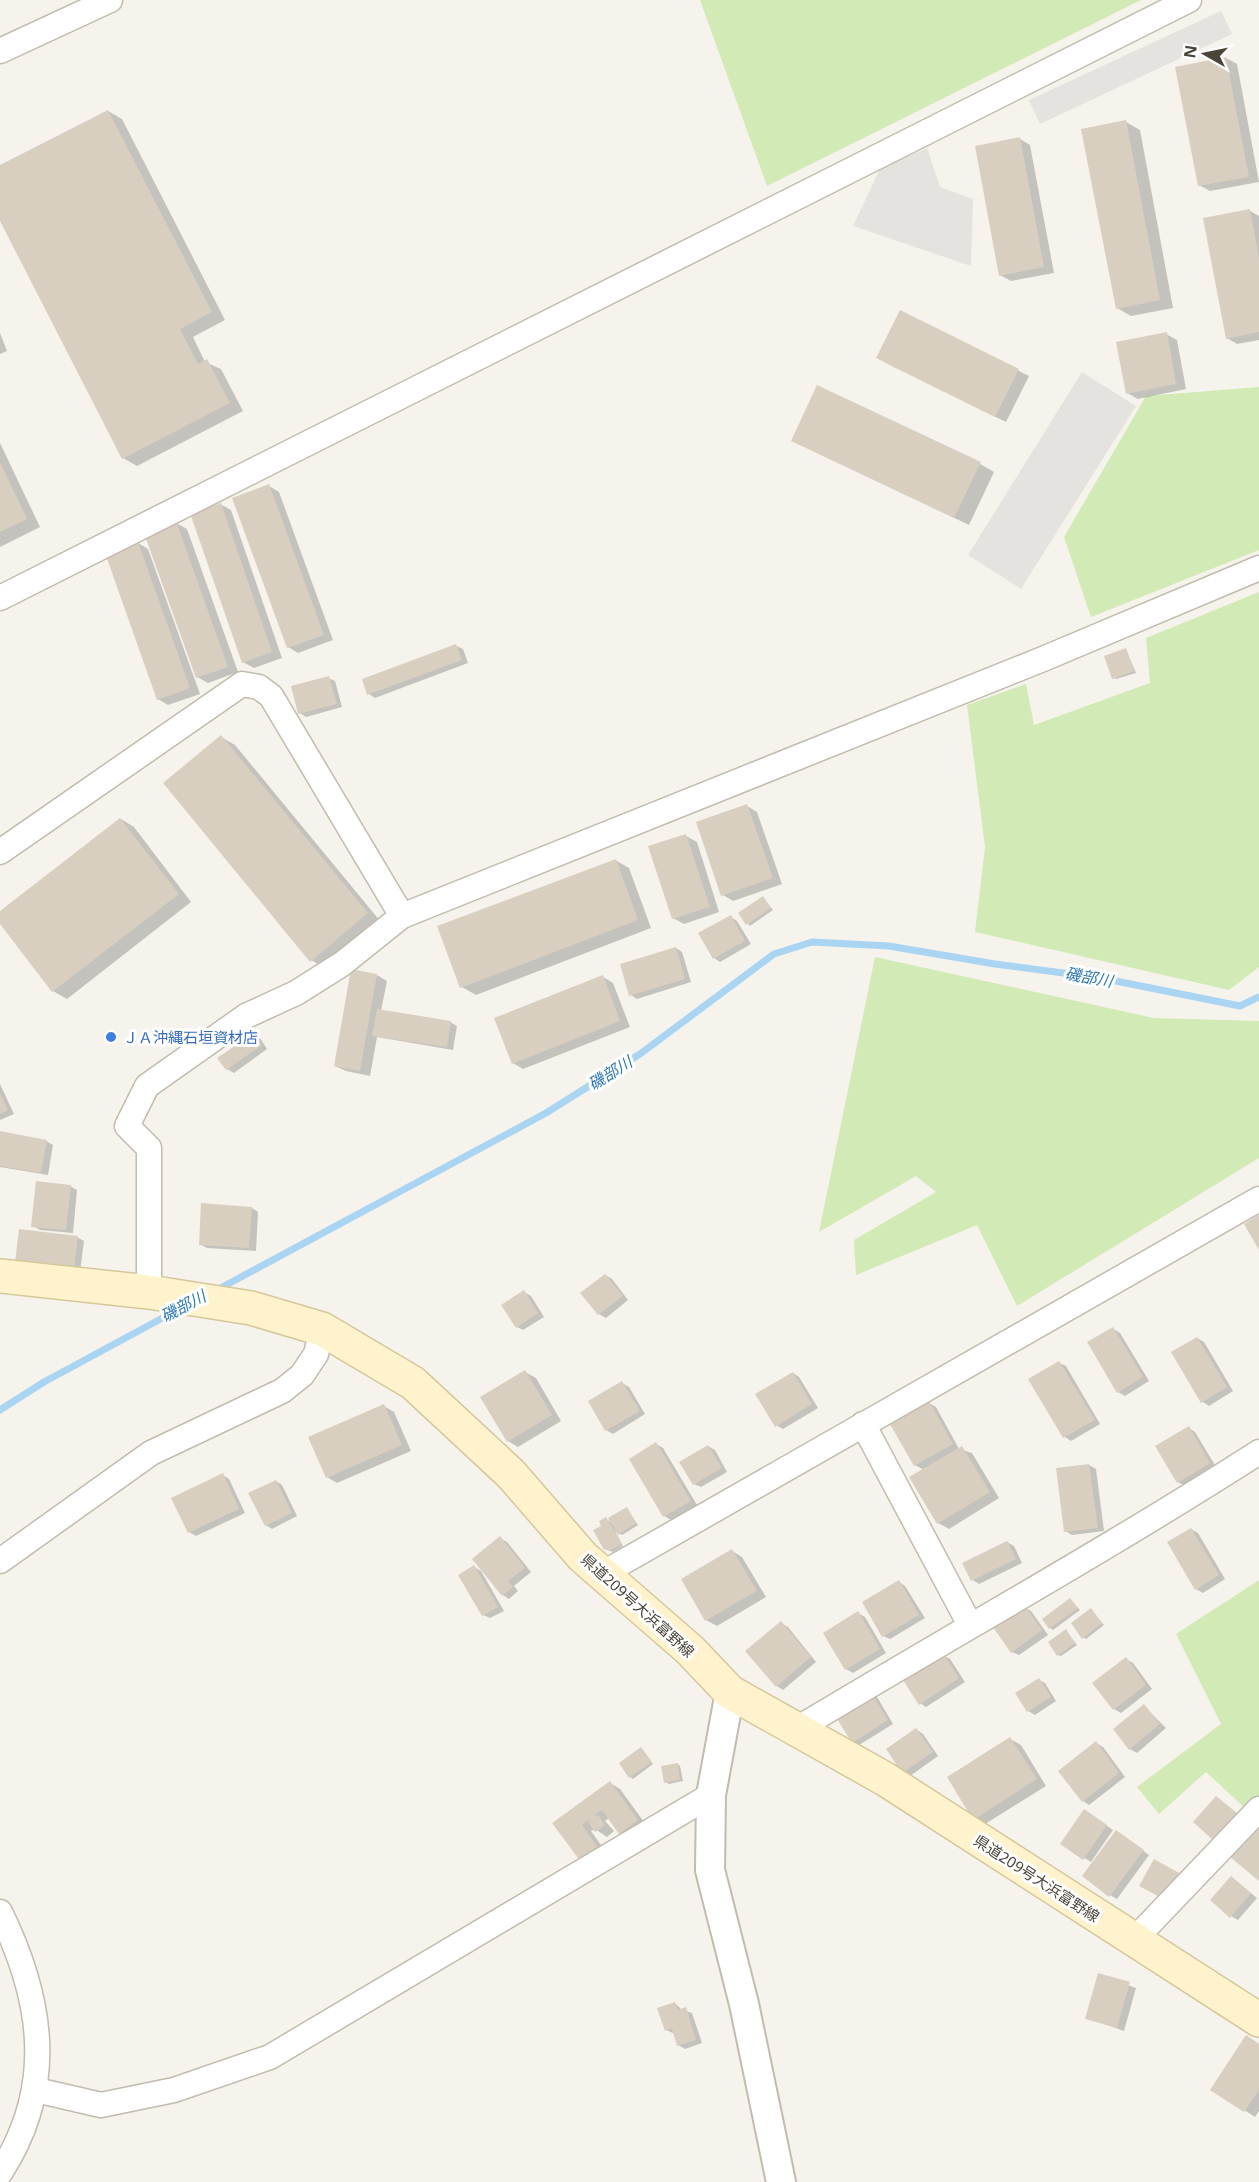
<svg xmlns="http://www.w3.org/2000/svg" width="1259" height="2182" font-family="'Noto Sans','Noto Sans JP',sans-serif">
<rect width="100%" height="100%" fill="#f6f3ec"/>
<!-- green -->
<g fill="#d2eab5">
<path d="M700 0H1141L767 186Z"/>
<path d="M1259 387V550L1091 617 1064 537 1146 396Z"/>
<path d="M1259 592V967L1229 990 975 932 985 847 967 705 1026 684 1034 725 1150 683 1146 638Z"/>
<path d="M875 957 1154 1018 1259 1021V1158L1017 1306 977 1225 856 1275 854 1240 936 1192 916 1176 819 1232Z"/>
<path d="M1259 1580V1795L1246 1809 1206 1772 1159 1814 1137 1787 1221 1724 1176 1634Z"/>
</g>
<!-- parking -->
<g fill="#e5e3e0">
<path d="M1221 11 1232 34 1040 124 1029 100Z"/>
<path d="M927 148 940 187 973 199 971 266 853 226 880 169Z"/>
<path d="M1082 372 1136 406 1021 589 968 555Z"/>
</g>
<!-- shadow -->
<g fill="#0003">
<path d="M1226 58 1237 64 1259 182 1210 191 1199 185Z"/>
<path d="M108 111 122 119 225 320 193 337 205 362 221 369 243 411 137 466 123 458 0 218V167Z"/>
<path d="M1126 122 1140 130 1173 308 1131 316 1117 308Z"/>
<path d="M1020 139 1030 145 1054 273 1011 281 1000 275Z"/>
<path d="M1250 211 1259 216V340L1237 344 1227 338Z"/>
<path d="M901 312 1029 376 1006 422 888 364Z"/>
<path d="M0 333 7 351 0 354Z"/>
<path d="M1166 334 1177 340 1186 389 1138 399 1127 393Z"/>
<path d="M793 440 980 464 994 472 969 525Z"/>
<path d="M0 443 40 527 0 547Z"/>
<path d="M269 486 279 492 333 640 298 653 288 647Z"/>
<path d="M220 504 231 510 282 658 254 668 243 662Z"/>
<path d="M176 523 187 529 238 672 208 683 197 677Z"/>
<path d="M138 543 148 549 200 694 168 705 158 699Z"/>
<path d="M456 646 463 649 468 663 375 698 369 694Z"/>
<path d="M1126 650 1136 673 1116 679 1113 678Z"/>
<path d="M328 678 335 681 342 707 306 717 300 713Z"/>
<path d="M221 737 235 745 381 922 325 968 311 960Z"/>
<path d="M747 806 757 812 782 884 733 901 723 895Z"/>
<path d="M121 819 134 827 191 902 67 999 53 991 0 921V913Z"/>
<path d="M686 836 697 842 719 912 684 924 673 918Z"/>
<path d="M615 860 629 868 651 928 476 995 462 987Z"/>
<path d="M763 898 773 910 750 926 740 913Z"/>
<path d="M731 917 737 921 751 944 720 962 714 958Z"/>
<path d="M676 948 682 952 691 982 637 999 631 995Z"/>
<path d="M377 975 387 981 381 1011 450 1022 457 1026 453 1050 377 1037 370 1076 346 1071 335 1066Z"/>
<path d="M603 977 613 983 630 1027 523 1069 513 1063Z"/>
<path d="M254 1035 260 1038 267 1049 234 1073 227 1069Z"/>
<path d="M0 1084 14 1114 0 1120Z"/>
<path d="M0 1133 46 1141 53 1145 48 1175 0 1167Z"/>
<path d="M70 1186 77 1190 73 1233 40 1230 33 1226Z"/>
<path d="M252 1208 258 1212 256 1251 207 1248 200 1244Z"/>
<path d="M77 1237 84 1241 80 1272 23 1265Z"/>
<path d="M605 1275 612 1279 628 1300 606 1318 599 1314 583 1293Z"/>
<path d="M524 1292 531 1296 544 1317 523 1330 517 1327Z"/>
<path d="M1113 1329 1120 1333 1149 1381 1125 1396 1118 1392Z"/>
<path d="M1197 1338 1204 1342 1233 1391 1209 1406 1203 1402Z"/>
<path d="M1059 1363 1066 1366 1100 1424 1071 1441 1065 1437Z"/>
<path d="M525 1372 536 1378 561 1421 518 1447 508 1441Z"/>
<path d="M793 1373 799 1377 818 1408 783 1429 776 1425Z"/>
<path d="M622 1383 629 1387 645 1414 613 1434 606 1430Z"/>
<path d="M929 1403 936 1407 959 1449 972 1453 999 1498 949 1529 938 1523 924 1470 915 1465Z"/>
<path d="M384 1406 394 1412 411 1451 337 1483 327 1477Z"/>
<path d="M1189 1428 1195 1432 1216 1467 1185 1486 1178 1482Z"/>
<path d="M656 1444 663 1448 697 1505 671 1520 664 1516 631 1459Z"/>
<path d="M708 1446 715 1450 727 1472 701 1487 694 1484Z"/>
<path d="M1089 1465 1096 1469 1104 1531 1072 1535 1065 1531Z"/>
<path d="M223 1475 229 1479 245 1513 196 1536 189 1532Z"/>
<path d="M276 1481 282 1485 297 1516 272 1529 266 1525Z"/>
<path d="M627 1509 638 1525 622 1535 615 1531 623 1546 613 1552 608 1550 605 1549 606 1519 612 1523Z"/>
<path d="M1191 1529 1198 1533 1225 1579 1203 1593 1196 1589Z"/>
<path d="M500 1538 507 1542 531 1572 514 1586 518 1591 509 1599 503 1595Z"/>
<path d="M1007 1542 1014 1546 1022 1563 979 1584 973 1580 964 1564Z"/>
<path d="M732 1551 742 1557 766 1597 717 1626 706 1620Z"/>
<path d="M474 1567 481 1571 504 1611 490 1618 483 1615Z"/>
<path d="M899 1582 905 1586 925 1618 890 1639 883 1636Z"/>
<path d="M1070 1600 1080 1610 1053 1630 1050 1628 1044 1619Z"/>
<path d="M1024 1607 1031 1611 1048 1635 1019 1655 1012 1652Z"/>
<path d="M1091 1610 1104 1625 1086 1639 1083 1637Z"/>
<path d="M858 1613 865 1617 886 1653 853 1673 846 1669Z"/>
<path d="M781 1623 788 1627 816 1662 783 1690 777 1686Z"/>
<path d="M1066 1631 1077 1645 1061 1656 1058 1655Z"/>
<path d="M943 1655 950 1659 965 1682 926 1707 920 1703Z"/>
<path d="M1126 1659 1133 1663 1152 1689 1121 1713 1114 1709Z"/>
<path d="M1039 1680 1045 1683 1056 1701 1035 1715 1028 1711Z"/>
<path d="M870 1693 877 1697 893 1724 859 1745 853 1741Z"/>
<path d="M1144 1706 1166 1728 1137 1753 1130 1749Z"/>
<path d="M917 1730 923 1734 938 1756 910 1776 903 1772Z"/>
<path d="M1010 1739 1021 1745 1046 1786 985 1824 974 1818Z"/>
<path d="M1096 1743 1103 1747 1125 1777 1089 1805 1083 1801Z"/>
<path d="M641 1749 653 1764 633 1779 630 1777Z"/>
<path d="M677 1764 680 1766 683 1781 669 1784 666 1782Z"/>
<path d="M610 1783 620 1789 647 1826 631 1839 620 1833 609 1818 605 1821 614 1831 607 1837 595 1829 591 1831 608 1855 554 1823Z"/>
<path d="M1217 1798 1242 1818 1214 1839Z"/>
<path d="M1091 1815 1113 1830 1091 1862 1062 1844Z"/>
<path d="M1123 1836 1149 1855 1117 1899 1110 1895Z"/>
<path d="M1232 1878 1257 1898 1238 1920 1231 1916Z"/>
<path d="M1099 1975 1136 1988 1124 2031 1087 2018Z"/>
<path d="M675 2003 682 2010 692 2013 702 2043 685 2049 678 2045 675 2034 666 2030Z"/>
<path d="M1259 2045V2111L1255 2117 1212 2089Z"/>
</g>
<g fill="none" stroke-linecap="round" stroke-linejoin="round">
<!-- stream -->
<g stroke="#a9d4f2" stroke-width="7">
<path d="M215 1291 546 1113 640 1054 774 954 812 942 889 946 995 964 1101 978 1240 1006 1259 997"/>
<path d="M0 1410 44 1382 181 1308"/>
</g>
</g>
<!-- building -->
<g fill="#d8cfc1">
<path d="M1226 57 1249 177 1198 186 1175 67Z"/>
<path d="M108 110 212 312 180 329 198 364 207 359 230 403 122 459 0 221V165Z"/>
<path d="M1126 120 1160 300 1116 309 1081 129Z"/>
<path d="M1020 137 1044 267 999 276 975 146Z"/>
<path d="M1250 209 1259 258V332L1226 339 1203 218Z"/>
<path d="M900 310 1019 369 995 417 876 358Z"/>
<path d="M1167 332 1176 384 1126 394 1116 342Z"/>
<path d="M817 385 981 462 954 518 791 441Z"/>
<path d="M0 462 27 519 0 532Z"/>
<path d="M269 484 324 635 287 648 232 498Z"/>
<path d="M221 503 272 652 242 663 190 513Z"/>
<path d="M176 521 228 667 196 678 144 533Z"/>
<path d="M138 542 190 688 157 700 105 553Z"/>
<path d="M456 644 462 660 367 695 362 679Z"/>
<path d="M1126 648 1134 671 1112 679 1104 656Z"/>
<path d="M329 676 337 704 298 714 291 686Z"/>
<path d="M221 735 368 913 310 962 163 783Z"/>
<path d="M747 804 773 878 721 896 696 822Z"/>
<path d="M120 818 179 894 52 992 0 924V911Z"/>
<path d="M686 834 710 907 672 919 648 846Z"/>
<path d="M616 859 638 920 460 988 437 926Z"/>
<path d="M763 896 771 908 746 925 738 913Z"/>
<path d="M731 915 745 941 713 959 698 933Z"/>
<path d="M676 947 685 979 629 996 620 964Z"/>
<path d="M351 969 377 974 360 1071 334 1066Z"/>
<path d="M603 975 620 1021 512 1064 494 1018Z"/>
<path d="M377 1009 451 1021 447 1047 372 1036Z"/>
<path d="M254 1033 262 1045 226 1070 217 1058Z"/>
<path d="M0 1093 8 1110 0 1114Z"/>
<path d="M0 1131 47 1140 41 1173 0 1166Z"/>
<path d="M36 1181 71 1185 66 1230 31 1227Z"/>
<path d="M201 1203 252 1207 249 1248 199 1245Z"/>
<path d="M1259 1215V1250L1244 1224Z"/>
<path d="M19 1229 78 1236 74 1269 15 1262Z"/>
<path d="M605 1274 623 1296 598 1315 580 1293Z"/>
<path d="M524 1290 538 1313 516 1328 501 1305Z"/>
<path d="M1113 1327 1143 1377 1117 1393 1087 1342Z"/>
<path d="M1197 1337 1227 1387 1201 1403 1171 1352Z"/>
<path d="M1059 1361 1095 1420 1063 1438 1028 1379Z"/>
<path d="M525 1370 552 1415 507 1442 480 1397Z"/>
<path d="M793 1372 812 1404 775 1427 755 1394Z"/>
<path d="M622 1381 640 1411 605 1431 588 1401Z"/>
<path d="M929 1401 953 1444 914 1466 890 1424Z"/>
<path d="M384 1404 402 1445 326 1478 308 1437Z"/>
<path d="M1189 1426 1210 1463 1177 1483 1155 1446Z"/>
<path d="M656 1442 691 1501 663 1517 629 1459Z"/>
<path d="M708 1445 722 1468 693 1485 679 1462Z"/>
<path d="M962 1446 990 1492 937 1524 909 1477Z"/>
<path d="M1089 1464 1098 1528 1064 1532 1056 1468Z"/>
<path d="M223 1473 239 1509 188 1533 171 1498Z"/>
<path d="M276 1480 292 1513 265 1526 248 1493Z"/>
<path d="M627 1507 636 1523 618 1535 608 1518Z"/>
<path d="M606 1517 622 1544 609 1551 607 1548 604 1550 593 1530 601 1526 599 1521Z"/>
<path d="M1191 1528 1219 1575 1195 1590 1167 1542Z"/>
<path d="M500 1536 525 1568 508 1581 513 1587 502 1596 472 1559Z"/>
<path d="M1007 1541 1016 1559 971 1581 962 1563Z"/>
<path d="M732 1549 757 1591 705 1621 681 1579Z"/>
<path d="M474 1565 498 1607 482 1616 458 1575Z"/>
<path d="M899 1580 919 1615 882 1637 862 1602Z"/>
<path d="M1070 1598 1078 1608 1049 1629 1042 1619Z"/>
<path d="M1024 1605 1042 1630 1011 1653 993 1627Z"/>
<path d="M1091 1608 1102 1623 1082 1639 1071 1623Z"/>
<path d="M858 1611 880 1649 845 1670 823 1633Z"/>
<path d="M781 1621 811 1657 776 1687 745 1651Z"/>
<path d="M1066 1629 1075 1643 1057 1656 1048 1642Z"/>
<path d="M943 1653 959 1678 919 1705 903 1680Z"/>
<path d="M1126 1657 1146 1685 1113 1710 1092 1683Z"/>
<path d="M1039 1678 1051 1697 1027 1712 1015 1693Z"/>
<path d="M870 1691 888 1720 852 1743 834 1714Z"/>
<path d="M1144 1704 1160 1724 1129 1750 1113 1729Z"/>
<path d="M916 1728 933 1752 902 1773 886 1749Z"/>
<path d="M1010 1737 1037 1779 973 1820 947 1777Z"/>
<path d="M1096 1741 1119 1773 1082 1802 1058 1771Z"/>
<path d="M641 1747 652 1762 629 1778 619 1763Z"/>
<path d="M678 1763 680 1780 664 1783 661 1766Z"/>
<path d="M610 1781 638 1820 619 1834 602 1810 593 1816 598 1815 605 1825 595 1832 588 1822 590 1819 582 1825 599 1849 581 1862 552 1823Z"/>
<path d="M1216 1796 1237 1813 1213 1840 1193 1822Z"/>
<path d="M1084 1809 1107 1825 1083 1860 1060 1844Z"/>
<path d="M1259 1820V1881L1229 1856Z"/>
<path d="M1116 1830 1144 1850 1109 1897 1082 1876Z"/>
<path d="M1154 1859 1181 1874 1167 1901 1139 1886Z"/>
<path d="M1231 1876 1251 1893 1230 1918 1210 1900Z"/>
<path d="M1098 1973 1130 1982 1117 2028 1085 2019Z"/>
<path d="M675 2002 678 2010 686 2007 696 2040 677 2046 672 2029 665 2031 657 2008Z"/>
<path d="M1246 2035 1259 2044V2090L1244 2112 1210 2090Z"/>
</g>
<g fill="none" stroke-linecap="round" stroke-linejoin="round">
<defs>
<g id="minor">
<path d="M0 51 110 0"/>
<path d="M0 598 1189 0"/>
<path d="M0 852 242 684 259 687 271 696 402 916"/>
<path d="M149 1292V1148L127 1126 147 1086 246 1016 296 993 342 964 402 916 1043 659 1259 568"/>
<path d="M863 1424 970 1625"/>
<path d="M0 1561 151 1453 282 1391 302 1375 316 1354 322 1329"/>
<path d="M602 1574 1259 1199"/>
<path d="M797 1729C951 1636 1108 1549 1259 1452"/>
<path d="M0 1912C43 2000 56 2087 0 2173"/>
<path d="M1134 1940 1259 1809"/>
<path d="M36 2090 101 2105 174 2090 270 2057 711 1795"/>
</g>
<path id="tertiary" d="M730 1692 711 1795 710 1870 744 2004 781 2182"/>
<path id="secondary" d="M0 1276 149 1292 251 1308 322 1329 413 1383 511 1474 583 1557 690 1650 730 1692 885 1779 1259 2020"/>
</defs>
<!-- minor casing -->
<use href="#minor" stroke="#c2bbae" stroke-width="27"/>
<!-- tertiary casing -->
<use href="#tertiary" stroke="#c2bbae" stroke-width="32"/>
<!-- secondary casing -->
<use href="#secondary" stroke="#d6c79b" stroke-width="36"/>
<!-- minor -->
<use href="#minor" stroke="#fff" stroke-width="24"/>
<!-- tertiary -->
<use href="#tertiary" stroke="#fff" stroke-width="28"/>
<!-- secondary -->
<use href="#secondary" stroke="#fff3cd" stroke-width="33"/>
</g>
<!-- markers -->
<circle fill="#3f7fe0" stroke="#fff" stroke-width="2" cx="111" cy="1037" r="6"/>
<g text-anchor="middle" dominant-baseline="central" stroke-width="6" stroke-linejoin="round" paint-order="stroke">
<!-- shop labels -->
<g font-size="15" fill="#366cbe" stroke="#fff" text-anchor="start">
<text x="123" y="1037">ＪＡ沖縄石垣資材店</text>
</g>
<!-- street labels -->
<g font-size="15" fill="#4b4439" stroke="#fff">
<text transform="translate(638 1605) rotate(42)">県道209号大浜富野線</text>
<text transform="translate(1037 1878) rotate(33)">県道209号大浜富野線</text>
</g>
<!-- water labels -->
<g font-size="16" font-style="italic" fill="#2e7ab2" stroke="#fff">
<text transform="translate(1089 977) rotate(10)">磯部川</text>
<text transform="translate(610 1073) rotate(-32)">磯部川</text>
<text transform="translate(183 1306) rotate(-28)">磯部川</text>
</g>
</g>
<!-- north arrow -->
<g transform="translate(1205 54) rotate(279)" stroke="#ffffff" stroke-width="4.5" paint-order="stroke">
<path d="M0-4.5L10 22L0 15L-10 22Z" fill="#4b4439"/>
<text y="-9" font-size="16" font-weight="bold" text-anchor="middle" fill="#4b4439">N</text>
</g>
</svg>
